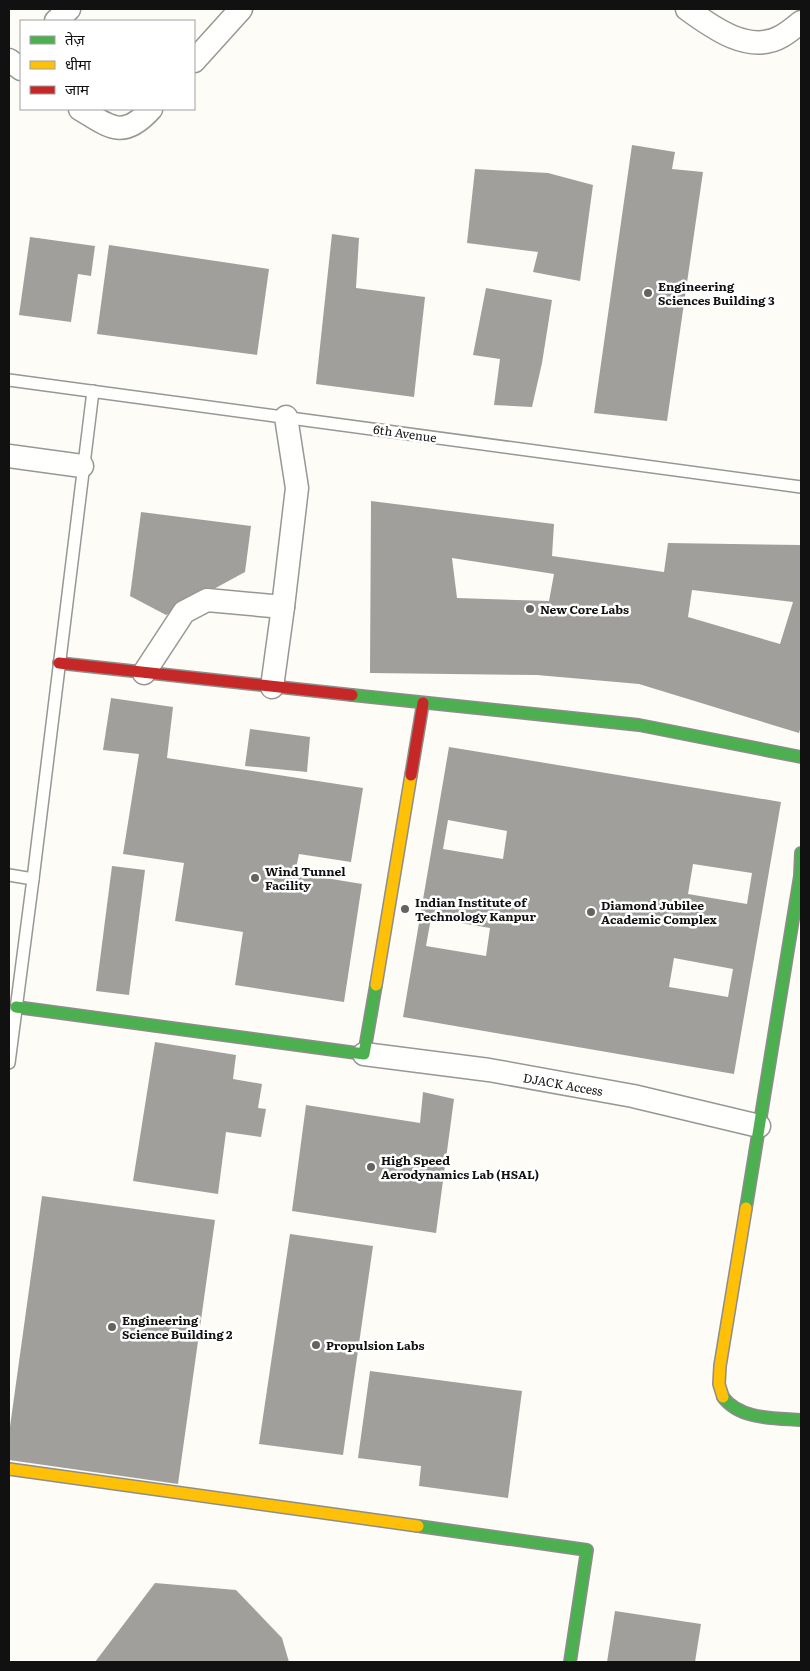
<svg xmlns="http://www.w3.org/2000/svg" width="810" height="1671" font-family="Literata,'Noto Sans Devanagari',serif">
<rect width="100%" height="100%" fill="#fdfcf7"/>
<!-- building -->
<g fill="#a19f9c" fill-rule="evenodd">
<path d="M632 145 675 152 672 169 703 172 667 421 594 413Z"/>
<path d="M475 169 548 173 593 185 580 281 533 272 538 252 467 243Z"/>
<path d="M332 234 359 238 356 288 425 297 414 397 316 384Z"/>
<path d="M30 237 95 246 91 276 78 274 71 322 19 315Z"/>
<path d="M109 245 269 269 257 355 97 334Z"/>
<path d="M486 288 552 300 542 363 532 407 494 405 500 359 473 355Z"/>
<path d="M371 501 554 524 552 556 664 572 668 543 801 545V726L799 733 639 684 537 675 370 673ZM452 558 554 574 549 601 457 598ZM692 590 793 602 780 644 688 617Z"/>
<path d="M141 512 251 526 245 572 166 615 130 596Z"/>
<path d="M111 698 173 707 167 758 363 788 351 862 299 854 295 873 362 884 344 1002 235 985 243 932 175 921 184 863 123 854 139 754 103 750Z"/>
<path d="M250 729 310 737 307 772 245 766Z"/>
<path d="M449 747 781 802 734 1074 403 1017ZM448 820 507 831 503 859 443 849ZM693 864 752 873 747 904 688 894ZM431 918 490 928 486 956 426 946ZM674 958 733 969 728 997 669 987Z"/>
<path d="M112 866 145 870 129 995 96 991Z"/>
<path d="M155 1042 236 1055 233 1079 262 1084 258 1108 266 1109 261 1137 226 1132 218 1194 133 1181Z"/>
<path d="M423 1092 454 1099 436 1233 292 1211 306 1105 420 1123Z"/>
<path d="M42 1196 215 1220 178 1484 9 1460V1434Z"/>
<path d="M290 1234 373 1246 343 1455 259 1444Z"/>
<path d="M370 1371 522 1391 508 1498 419 1486 421 1466 358 1458Z"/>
<path d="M155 1583 236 1590 282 1638 289 1662H95Z"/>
<path d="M615 1611 701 1624 695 1662H607Z"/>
</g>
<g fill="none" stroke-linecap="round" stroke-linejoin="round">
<defs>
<g id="lane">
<path d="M9 380 801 487"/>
<path d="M9 875 33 879"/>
<path d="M9 1063 33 879 93 391"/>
</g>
<g id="street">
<path d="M687 9C713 28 750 55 782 36 789 32 795 27 801 22"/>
<path d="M56 21 69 9"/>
<path d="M9 60 21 69"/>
<path d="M194 61 241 9"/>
<path d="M80 109C110 127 123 140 151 109"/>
<path d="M9 456 82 466"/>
<path d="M283 607 297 488 286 417"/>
<path d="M144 673 184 612 207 600 283 607 272 687"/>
<path d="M364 1054 489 1070 633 1096 759 1126"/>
</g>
<g id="fast">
<path d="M352 695 639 725 801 757"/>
<path d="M16 1007 364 1054 376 985"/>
<path d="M746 1208 800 876 801 853"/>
<path d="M723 1397C740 1420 775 1418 801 1420"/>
<path d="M418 1526 587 1550 570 1662"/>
</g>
<g id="slow">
<path d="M376 985 411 775"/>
<path d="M723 1397 719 1384 720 1366 746 1208"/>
<path d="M9 1469 418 1526"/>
</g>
<g id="jam">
<path d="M59 663 352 695"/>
<path d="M411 775 423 703"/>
</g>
</defs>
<!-- lane casing -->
<use href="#lane" stroke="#979795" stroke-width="14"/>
<!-- street casing -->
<use href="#street" stroke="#979795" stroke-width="25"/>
<!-- fast casing -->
<use href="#fast" stroke="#8e8d8b" stroke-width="14"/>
<!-- slow casing -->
<use href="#slow" stroke="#8e8d8b" stroke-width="14"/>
<!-- jam casing -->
<use href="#jam" stroke="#8e8d8b" stroke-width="14"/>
<!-- lane -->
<use href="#lane" stroke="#fffffe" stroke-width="11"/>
<!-- street -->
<use href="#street" stroke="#fffffe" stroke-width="22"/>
<!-- fast -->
<use href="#fast" stroke="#4caf50" stroke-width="11"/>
<!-- slow -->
<use href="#slow" stroke="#ffc107" stroke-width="11"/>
<!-- jam -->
<use href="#jam" stroke="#c62828" stroke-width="11"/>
</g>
<!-- markers -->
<g fill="#646362" stroke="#fff" stroke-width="2">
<circle cx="648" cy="293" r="5"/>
<circle cx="530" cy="609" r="5"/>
<circle cx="255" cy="878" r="5"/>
<circle cx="405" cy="909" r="5"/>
<circle cx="591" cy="912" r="5"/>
<circle cx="371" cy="1167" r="5"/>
<circle cx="112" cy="1327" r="5"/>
<circle cx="316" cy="1345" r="5"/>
</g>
<g text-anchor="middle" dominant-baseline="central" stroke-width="5" stroke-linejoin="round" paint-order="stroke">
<!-- poi labels -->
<g font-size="12" font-weight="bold" fill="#111" stroke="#fff" text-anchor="start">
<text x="658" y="286">Engineering<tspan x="658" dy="14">Sciences Building 3</tspan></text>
<text x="540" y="609">New Core Labs</text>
<text x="265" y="871">Wind Tunnel<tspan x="265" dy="14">Facility</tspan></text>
<text x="415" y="902">Indian Institute of<tspan x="415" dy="14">Technology Kanpur</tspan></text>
<text x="601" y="905">Diamond Jubilee<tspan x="601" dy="14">Academic Complex</tspan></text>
<text x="381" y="1160">High Speed<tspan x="381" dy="14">Aerodynamics Lab (HSAL)</tspan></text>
<text x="122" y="1320">Engineering<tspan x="122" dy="14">Science Building 2</tspan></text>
<text x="326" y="1345">Propulsion Labs</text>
</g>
<!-- street labels -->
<g font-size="12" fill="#111" stroke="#fff">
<text transform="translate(405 433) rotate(8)">6th Avenue</text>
<text transform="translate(563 1084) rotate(10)">DJACK Access</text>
</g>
</g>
<!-- border -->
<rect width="810" height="1671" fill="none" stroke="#111111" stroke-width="20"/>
<!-- legend -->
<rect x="20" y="20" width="175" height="90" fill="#ffffff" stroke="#a0a0a0"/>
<rect x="30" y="36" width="25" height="8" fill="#4caf50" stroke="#a0a0a0"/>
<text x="65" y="45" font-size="15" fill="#111111">तेज़</text>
<rect x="30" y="61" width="25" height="8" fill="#ffc107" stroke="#a0a0a0"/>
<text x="65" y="70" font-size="15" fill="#111111">धीमा</text>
<rect x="30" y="86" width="25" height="8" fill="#c62828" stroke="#a0a0a0"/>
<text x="65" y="95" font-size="15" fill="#111111">जाम</text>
</svg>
